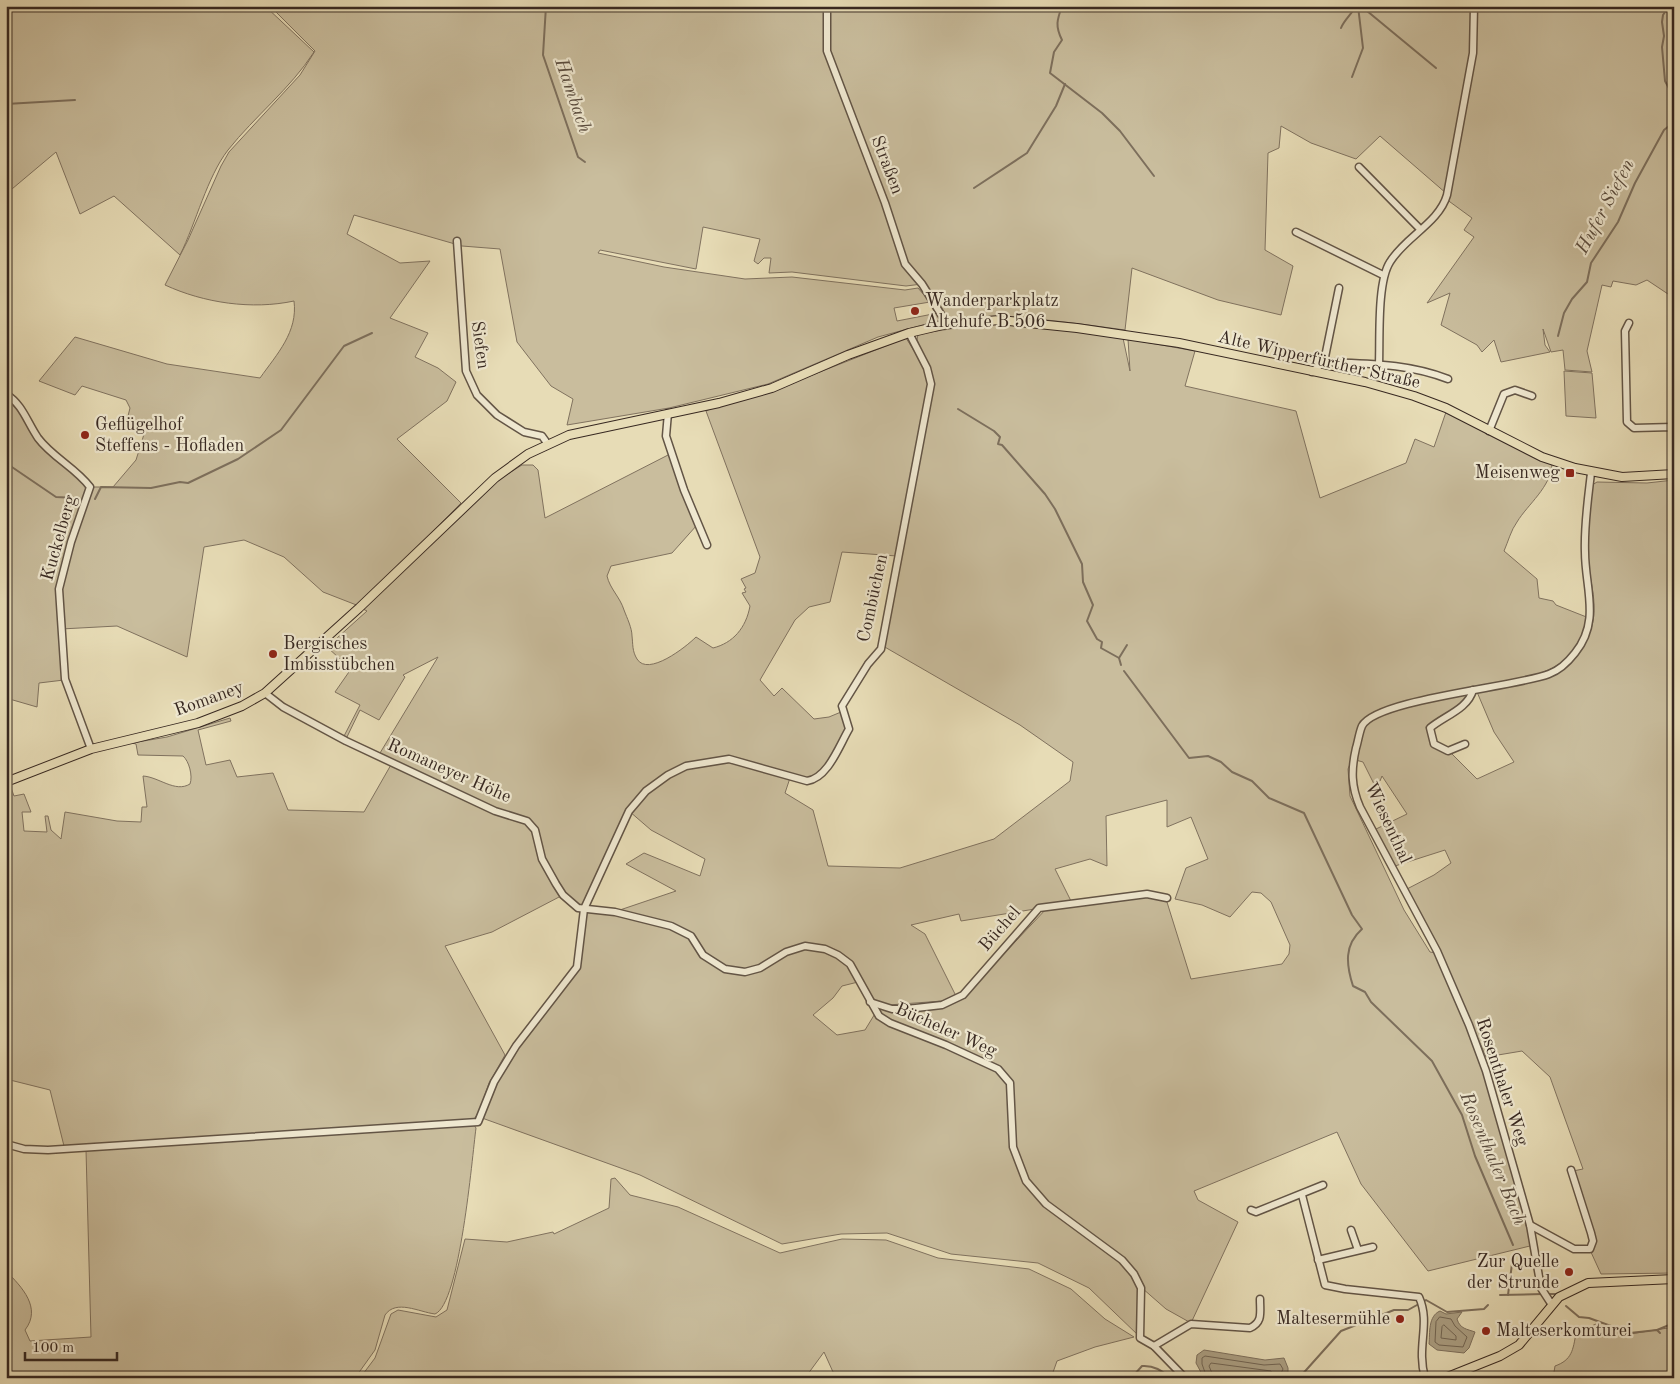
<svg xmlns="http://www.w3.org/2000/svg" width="1680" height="1384" font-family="'Old Standard TT',serif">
<rect width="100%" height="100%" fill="#e7dcb6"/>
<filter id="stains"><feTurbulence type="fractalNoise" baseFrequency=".004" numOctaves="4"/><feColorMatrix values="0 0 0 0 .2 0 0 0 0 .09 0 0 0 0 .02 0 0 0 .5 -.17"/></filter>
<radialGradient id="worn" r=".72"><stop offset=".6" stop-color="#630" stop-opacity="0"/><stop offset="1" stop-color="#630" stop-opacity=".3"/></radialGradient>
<!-- green -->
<g fill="#c9bd9d" stroke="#80725f">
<path d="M6 6H265L314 52C290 89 255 116 228 150 207 177 196 223 180 255L114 196 80 214 56 152 6 194Z"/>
<path d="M270 6H1674V298L1647 280 1636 285 1613 281 1611 287 1602 285 1587 351 1592 372 1565 370 1563 350 1551 352 1543 329 1545 345 1550 352 1501 362 1494 340 1482 352 1477 345 1441 325 1450 293 1427 303 1474 237 1464 230 1472 218 1446 199 1447 194 1380 136 1356 159 1311 143 1281 126 1279 148 1268 153 1265 250 1293 266 1281 315 1218 300 1132 268 1125 330C1066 322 1008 313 947 318L937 300 922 284 906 286 792 272 769 273 771 258H764L758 264 754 261 760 239 703 227 696 269 600 250 598 253 664 267 745 279 792 277 905 290 918 288 930 302 894 308 897 321 938 313 941 320 878 337 768 384 669 408 567 425 573 399 551 386 517 342 500 249 462 246 354 215 347 234 400 263 430 261 390 318 428 333 415 357 438 368 456 382 447 401 397 439 461 503 359 606 323 592 284 557 244 540 204 547 187 657 117 626 61 629 62 590 73 543 92 487H113L136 460 145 431 126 424 130 408 126 400 82 386 75 395 39 381 75 337 167 364 260 378C277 354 298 332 294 301 252 310 204 303 165 285L188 240 221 166 229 152 300 75 315 51Z"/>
<path d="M1000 324 1034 326 1123 338 1130 371 1128 339 1195 351 1185 386 1296 411 1320 498 1406 463 1415 439 1434 447 1446 412 1552 464C1551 487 1528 504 1517 522 1511 530 1508 542 1504 551L1537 579 1539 598 1553 601 1556 605 1589 618C1573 679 1525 676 1472 690 1467 709 1443 716 1429 728L1433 745 1450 752 1477 779 1514 762 1494 732 1477 692C1498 688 1532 684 1551 676 1564 670 1577 658 1584 645 1603 612 1590 588 1587 553 1586 530 1589 508 1592 485L1597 482 1647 483 1674 480V1273L1601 1274 1590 1250 1594 1242 1592 1233 1573 1171 1583 1169 1550 1077 1522 1051 1486 1057 1439 950 1405 890 1434 875 1451 863 1445 850 1395 866 1374 830 1407 814 1382 776 1380 781 1374 784 1363 762 1352 759 1348 769 1350 796 1404 910 1430 952 1436 953 1467 1024 1484 1072 1534 1245 1428 1271 1361 1184 1337 1132 1194 1191 1198 1200 1238 1222 1191 1323 1166 1309 1142 1288 1135 1273 1123 1259 1047 1204 1027 1181 1014 1146 1011 1083 1002 1071 975 1056 890 1022 877 1009 943 1004 964 996 1048 907 1147 895 1166 899 1191 979 1282 964 1289 954 1290 945 1271 902 1261 893 1252 892 1230 917 1202 905 1175 899 1186 868 1208 859 1191 817 1167 827V800L1106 816 1107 866 1090 859 1055 869 1072 903 961 921 959 914 911 925 925 934 956 996 942 1001 875 1006C862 984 845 941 813 948 836 953 847 961 858 982L842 986 833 998 813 1015 837 1035 865 1030 876 1012 889 1026 947 1047 1001 1073 1009 1084 1012 1146 1025 1181 1045 1204 1121 1260 1133 1275 1139 1288V1336L1089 1288 1038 1263 951 1254 887 1233 841 1234 782 1244 640 1175 482 1118 504 1068 577 968 587 911 608 914 676 891 626 864 644 853 700 876 705 859 651 830 629 811 647 792 669 776 687 767 730 761 790 778 785 793 813 810 828 866 900 868 994 839 1070 781 1073 762 1020 725 883 646 932 387 930 370 917 340 918 334 975 325Z"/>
<path d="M906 338 926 370 929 385 897 556 842 552 830 602 809 607 795 620 760 680 774 696 782 688 814 719 829 717 841 712 848 729 822 773 807 780 729 758 686 765 668 774 628 810 586 910 565 893 543 857 533 823 488 807 380 753 438 657 403 675 405 677 379 720 360 710 346 739 343 738 360 705 335 692 351 669 327 647 367 611 361 608 496 481 522 465H533L538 470 545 518 670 454 697 525 672 553 611 566 607 576C610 589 620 597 624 610 627 618 632 628 632 636 633 644 632 651 637 659 648 677 686 647 696 637L713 648C733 643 746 628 750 606L742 593 746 592 744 589 746 588 741 579 755 573 760 557 706 411 718 405 802 379Z"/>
<path d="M1564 371 1592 373 1596 418 1566 416Z"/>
<path d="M6 395C29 411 25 426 40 442 56 459 77 469 89 489L60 589 64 680 39 683 37 707 6 698Z"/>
<path d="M230 718 231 721 198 730 206 765 230 760 237 777 273 773 288 810 364 812 392 763 523 821 531 829 561 896 492 932 445 946 505 1055 489 1083 479 1112 474 1119 64 1146 50 1090 6 1079V787L10 785 14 796 24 794 31 812H22L24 831 47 832 45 816H48L51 830 61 839 65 812 117 821 141 822 142 807H147L143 776C159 777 175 793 190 784 193 776 189 761 183 756L138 755 136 744 132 743 167 737Z"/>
<path d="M474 1125 476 1128C472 1158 460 1304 435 1314 419 1312 396 1299 385 1315L375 1350 355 1378H6V1271C22 1287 42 1308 25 1330L30 1341 91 1337 86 1150Z"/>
<path d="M615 1178 630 1195 678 1207 780 1253 842 1239 886 1240 938 1258 1029 1269 1071 1289 1105 1319 1134 1337 1095 1347 1057 1361 1051 1378H842L833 1372 824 1352 805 1378H360L375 1358 391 1314 398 1310 436 1317 447 1310 465 1239 507 1242 553 1232 554 1234 609 1208 611 1179Z"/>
<path d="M1596 1324 1630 1334 1674 1327V1378H1553L1555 1366C1572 1360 1573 1350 1576 1333Z"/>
</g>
<!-- water -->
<g fill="#ab9f83" stroke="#7d6f5c">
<path d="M1440 1311 1446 1314 1462 1312 1457 1319C1460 1329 1467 1329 1475 1332L1469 1348 1464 1353 1437 1350 1429 1344C1430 1333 1428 1316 1440 1311Z"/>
<path d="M1204 1350 1265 1360 1284 1358 1288 1368V1374L1280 1378H1204L1196 1363 1197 1355Z"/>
</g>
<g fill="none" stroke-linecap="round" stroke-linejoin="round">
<!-- shore -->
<g stroke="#716452" stroke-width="1">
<path d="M1440 1317 1451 1319 1455 1326 1467 1337 1463 1347 1439 1345 1435 1342 1436 1322Z"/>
<path d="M1444 1325 1456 1336V1340L1441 1338 1442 1327Z"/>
<path d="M1207 1378 1202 1364V1358L1205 1356 1264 1365 1280 1364 1283 1369 1279 1378"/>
<path d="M1214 1378 1209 1366 1211 1363 1271 1371 1273 1378"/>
</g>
<!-- stream -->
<g stroke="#7d6f5c" stroke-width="2">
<path d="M546 6 543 55 578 157 585 162"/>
<path d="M1062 6C1057 20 1055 26 1062 40L1054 52 1050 73 1102 113 1120 131 1154 176"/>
<path d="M1361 6 1436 68"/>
<path d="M1669 6 1663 15 1662 22 1664 36 1662 47 1665 81 1671 92 1674 93"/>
<path d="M1341 28C1344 20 1351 15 1356 6"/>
<path d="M1352 77 1363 48 1358 6"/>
<path d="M6 104 75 100"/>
<path d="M974 188 1027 153 1056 106 1065 84"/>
<path d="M1558 336 1564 313 1572 299 1587 282 1591 263 1618 222 1635 183 1664 130 1674 122"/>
<path d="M958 409 994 431 1000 437 998 444 1002 445 1045 494 1055 509 1082 564 1083 582 1093 605 1087 621 1097 639 1102 642 1101 648 1119 658 1121 665"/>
<path d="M6 463 56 497 76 498"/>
<path d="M95 499 101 487 151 488 180 482 188 483 238 459 281 430 344 346 372 333"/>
<path d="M1119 658 1127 645"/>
<path d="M1124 671 1189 758 1208 756 1221 762 1232 772 1252 781 1269 798 1304 813 1352 915 1362 929C1344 945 1346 964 1353 986L1365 992 1371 1002 1432 1061 1462 1115 1475 1156 1513 1245"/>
<path d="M1548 1294H1555"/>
<path d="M1500 1295 1543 1294"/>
<path d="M1508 1295 1513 1256"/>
<path d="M1566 1306 1579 1317 1589 1318 1630 1333 1657 1330 1660 1333"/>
<path d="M1657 1330 1674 1323"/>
<path d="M1126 1378 1134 1375 1142 1366C1154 1365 1162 1371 1171 1378"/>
<path d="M1299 1378 1341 1331 1394 1310H1408L1426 1300 1447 1312 1484 1309 1488 1305"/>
</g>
<defs>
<g id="minor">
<path d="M827 6V51L885 203 905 264 922 284 947 324"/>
<path d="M1359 167 1420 229"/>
<path d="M1296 232 1383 275"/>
<path d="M457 241 466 371 477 395 497 415 524 432 542 436 547 443"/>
<path d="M1629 323 1625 331 1627 422 1634 428 1673 427 1674 435"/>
<path d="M1324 362 1339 288"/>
<path d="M1379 364C1380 338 1377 282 1390 262 1405 237 1439 223 1447 195L1473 53 1474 6"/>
<path d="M1312 372 1324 362C1368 364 1407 363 1448 379"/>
<path d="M6 394C23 405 27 422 38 438 52 457 76 468 90 487L71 542 59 589 65 679 91 749"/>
<path d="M668 413 666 436 684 490 707 545"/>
<path d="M1489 431 1504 394 1515 390 1532 396"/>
<path d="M265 693 283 707 346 741 495 811 527 821 535 830 542 859 556 884 563 895 578 908 615 912 671 926 691 936 703 955 725 969 745 972 760 968 786 952 805 946 825 949 838 955 850 964 879 1016 890 1023 946 1045 998 1069 1010 1083 1013 1147 1026 1181 1046 1204 1122 1260 1134 1274 1141 1288 1140 1338 1154 1346 1185 1378"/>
<path d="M1465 744 1448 751 1434 744 1430 728C1444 716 1468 709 1473 690"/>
<path d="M870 1002 892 1009H907L942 1005 963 995 1039 908 1147 894 1167 898"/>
<path d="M6 1144 24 1149 48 1150 478 1122 494 1082 516 1046 577 967 584 909 629 811 646 791 668 775 686 766 729 759 807 781C828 778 839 746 849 729L842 706 868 664 881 649 931 384 927 368 909 333"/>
<path d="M1302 1195 1325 1285 1345 1289 1419 1297C1431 1324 1416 1346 1425 1378"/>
<path d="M1251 1210 1256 1212 1323 1185"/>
<path d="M1530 1225 1574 1249H1590L1593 1241 1591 1233 1571 1170"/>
<path d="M1351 1230 1358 1250"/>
<path d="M1318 1260 1373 1247"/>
<path d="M1552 1305 1541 1288 1530 1225 1486 1071 1469 1025 1437 951 1360 807C1351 786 1351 770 1356 748 1358 742 1359 733 1362 726 1376 699 1516 687 1549 674 1560 670 1568 662 1575 653 1601 621 1585 588 1585 552 1584 525 1588 499 1591 473"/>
<path d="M1154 1346 1191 1324 1250 1328C1263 1322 1260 1313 1260 1299"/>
</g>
<g id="major">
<path d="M6 782 91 749 198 723 242 706 265 693 359 608 495 478 528 454 569 435 719 403 772 388 848 355 909 333 947 324 1000 320 1077 328 1179 343 1365 382 1414 396 1446 408 1542 457 1575 468 1622 477 1674 474"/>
<path d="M1445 1378 1500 1356 1519 1345 1559 1297 1588 1283 1674 1279"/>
</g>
</defs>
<!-- minor casing -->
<use href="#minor" stroke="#635546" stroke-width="9"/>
<!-- major casing -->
<use href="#major" stroke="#372821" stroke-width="10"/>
<!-- minor -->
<use href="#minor" stroke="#efe8d0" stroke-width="6"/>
<!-- major -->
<use href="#major" stroke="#e7dcb6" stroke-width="8"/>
</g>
<!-- markers -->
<g fill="#8f2418" stroke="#efe8d0" stroke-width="2">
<circle cx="915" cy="311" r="5"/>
<circle cx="85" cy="435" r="5"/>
<rect x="1565" y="468" width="10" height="10" rx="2.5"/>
<circle cx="273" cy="654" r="5"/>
<circle cx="1569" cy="1272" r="5"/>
<circle cx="1400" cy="1319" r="5"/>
<circle cx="1486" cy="1331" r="5"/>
</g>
<g text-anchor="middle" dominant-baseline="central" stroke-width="4.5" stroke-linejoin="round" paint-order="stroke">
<!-- street labels -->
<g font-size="18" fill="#372821" stroke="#efe8d0">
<text transform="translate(887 165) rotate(69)">Straßen</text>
<text transform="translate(480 345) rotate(82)">Siefen</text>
<text transform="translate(1319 360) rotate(13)">Alte Wipperfürther Straße</text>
<text transform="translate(59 538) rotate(-74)">Kuckelberg</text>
<text transform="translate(873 598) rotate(-78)">Combüchen</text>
<text transform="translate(209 699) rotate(-20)">Romaney</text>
<text transform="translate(449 771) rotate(24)">Romaneyer Höhe</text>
<text transform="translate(1388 823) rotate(65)">Wiesenthal</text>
<text transform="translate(1000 929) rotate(-49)">Büchel</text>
<text transform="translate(946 1030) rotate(24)">Bücheler Weg</text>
<text transform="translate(1502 1082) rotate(72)">Rosenthaler Weg</text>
</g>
<!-- poi labels -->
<g font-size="18" fill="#372821" stroke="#efe8d0" text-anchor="start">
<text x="925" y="301">Wanderparkplatz<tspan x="925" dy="21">Altehufe B 506</tspan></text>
<text x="95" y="425">Geflügelhof<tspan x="95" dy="21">Steffens - Hofladen</tspan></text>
<text x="1560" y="473" text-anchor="end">Meisenweg</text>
<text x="283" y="644">Bergisches<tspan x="283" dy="21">Imbisstübchen</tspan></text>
<text x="1559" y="1262" text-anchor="end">Zur Quelle<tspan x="1559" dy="21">der Strunde</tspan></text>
<text x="1390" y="1319" text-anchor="end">Maltesermühle</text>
<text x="1496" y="1331">Malteserkomturei</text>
</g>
<!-- water labels -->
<g font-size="19" font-style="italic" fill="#5a4c3e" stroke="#efe8d0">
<text transform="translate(572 96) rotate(71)">Hambach</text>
<text transform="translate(1606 207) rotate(-62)">Hufer Siefen</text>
<text transform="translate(1492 1159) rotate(67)">Rosenthaler Bach</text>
</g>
</g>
<!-- margin -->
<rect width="1680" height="1384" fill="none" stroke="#e7dcb6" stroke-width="25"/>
<rect x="8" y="8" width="1665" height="1369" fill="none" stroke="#372821" stroke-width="2.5"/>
<rect x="12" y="12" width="1655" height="1359" fill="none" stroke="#372821"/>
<!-- scale -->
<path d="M25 1352v8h92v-8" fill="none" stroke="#372821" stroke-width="2.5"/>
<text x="32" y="1352" font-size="15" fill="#372821" stroke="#efe8d0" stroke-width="4" paint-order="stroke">100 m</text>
<rect width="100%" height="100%" filter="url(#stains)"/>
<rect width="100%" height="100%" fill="url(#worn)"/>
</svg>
